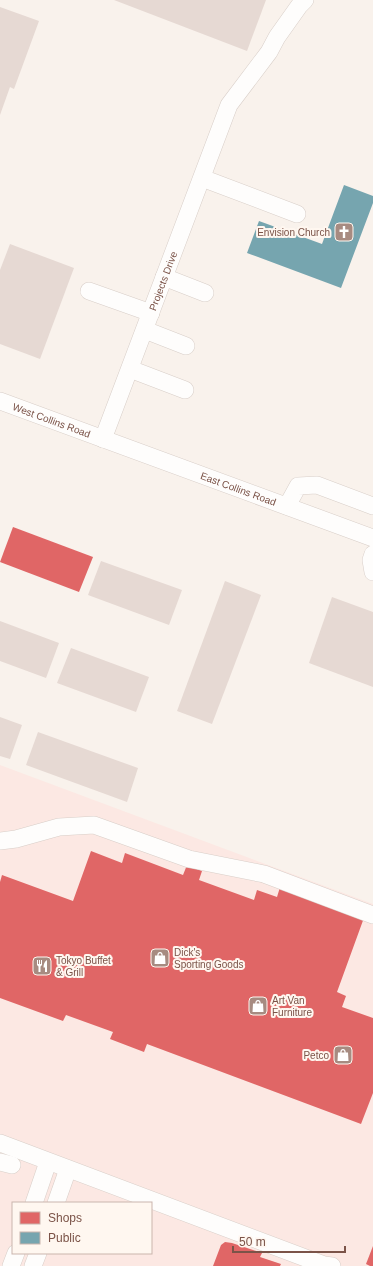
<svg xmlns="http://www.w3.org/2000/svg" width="373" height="1266" font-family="Arial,sans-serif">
<rect width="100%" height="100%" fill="#f9f2ec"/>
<!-- commercial -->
<path fill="#fce8e3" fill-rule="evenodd" d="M0 765 373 904V1266H0V1155L1 1151 0 1150ZM13 1203H151V1253H13Z"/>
<!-- shops -->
<g fill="#e06666">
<path d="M13 527 93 557 79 592 0 562Z"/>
<path d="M91 851 122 863 125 853 183 875 187 865 202 871 199 880 254 900 257 890 277 897 281 884 365 915 337 992 346 996 342 1007 373 1018V1093L361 1124 147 1044 144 1052 110 1039 113 1032 66 1015 63 1021 0 998V882L2 875 73 901Z"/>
<path d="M225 1242 232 1243 262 1253 260 1257 281 1264 280 1266H213L221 1245Z"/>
<path d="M373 1246V1266H370L366 1264Z"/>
</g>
<!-- public -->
<path fill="#76a5af" d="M344 185 373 196V203L341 288 247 253 259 221 322 244Z"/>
<!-- building -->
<g fill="#e6d9d3">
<path d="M114 0H266L247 51Z"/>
<path d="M0 7 39 21 14 89 10 87 0 115Z"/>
<path d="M10 244 74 268 40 359 0 344V270Z"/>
<path d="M101 561 182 590 169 625 88 595Z"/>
<path d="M225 581 261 595 212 724 177 711Z"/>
<path d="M332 597 373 612V687L309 663Z"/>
<path d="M0 621 59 643 46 678 0 661Z"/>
<path d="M71 648 149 677 136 712 57 683Z"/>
<path d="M0 717 22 725 10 759 0 756Z"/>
<path d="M38 732 138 768 127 802 26 765Z"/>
</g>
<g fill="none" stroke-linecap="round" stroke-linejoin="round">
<defs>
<g id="minor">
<path d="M202 178 297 214"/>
<path d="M164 277 205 293"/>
<path d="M89 291 151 313"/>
<path d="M145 330 186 346"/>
<path d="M130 369 185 390"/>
<path id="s1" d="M0 401 373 538"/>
<path id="s2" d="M103 439 229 105 269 52 277 37 299 6 305 0"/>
<path d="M287 506 298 486 317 485 373 506"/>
<path d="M373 554 371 560 373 572"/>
<path d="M0 841 16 839 59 827 94 825 189 859 264 874 373 915"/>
<path d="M0 1143 324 1265 332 1266"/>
<path d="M0 1162 12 1165"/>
<path d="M34 1203 48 1162"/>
<path d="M56 1203 68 1169"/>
<path d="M11 1266 16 1253"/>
<path d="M33 1266 38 1253"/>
</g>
</defs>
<!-- minor casing -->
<use href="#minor" stroke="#d8cec8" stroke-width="18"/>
<!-- minor -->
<use href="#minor" stroke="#fefdfc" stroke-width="17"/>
</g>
<!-- icons -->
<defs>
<symbol id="church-square" viewBox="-11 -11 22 22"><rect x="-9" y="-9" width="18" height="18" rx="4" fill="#a78b81" stroke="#fff7f0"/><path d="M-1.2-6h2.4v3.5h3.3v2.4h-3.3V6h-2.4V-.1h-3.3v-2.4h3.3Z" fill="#fff"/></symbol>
<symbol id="shop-square" viewBox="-11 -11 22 22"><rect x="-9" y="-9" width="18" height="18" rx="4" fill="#a78b81" stroke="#fff7f0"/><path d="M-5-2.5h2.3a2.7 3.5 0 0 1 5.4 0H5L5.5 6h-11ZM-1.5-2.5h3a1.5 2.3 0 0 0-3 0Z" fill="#fff"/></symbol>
<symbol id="restaurant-square" viewBox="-11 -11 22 22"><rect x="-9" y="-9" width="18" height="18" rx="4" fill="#a78b81" stroke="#fff7f0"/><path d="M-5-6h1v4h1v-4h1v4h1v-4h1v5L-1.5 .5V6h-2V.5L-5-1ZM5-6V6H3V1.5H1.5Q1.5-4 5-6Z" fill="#fff"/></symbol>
</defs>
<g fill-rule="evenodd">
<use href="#church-square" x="333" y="221" width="22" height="22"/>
<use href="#shop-square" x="149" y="947" width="22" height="22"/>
<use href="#restaurant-square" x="31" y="955" width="22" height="22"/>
<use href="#shop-square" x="247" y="995" width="22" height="22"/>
<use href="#shop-square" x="332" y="1044" width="22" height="22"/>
</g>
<g text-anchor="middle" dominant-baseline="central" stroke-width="4" stroke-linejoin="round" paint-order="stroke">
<!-- poi labels -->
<g font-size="10" fill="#7b5348" stroke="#fff7f0" text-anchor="start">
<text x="330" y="232" text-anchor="end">Envision Church</text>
<text x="174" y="952">Dick's<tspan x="174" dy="12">Sporting Goods</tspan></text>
<text x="56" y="960">Tokyo Buffet<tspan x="56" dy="12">&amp; Grill</tspan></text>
<text x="272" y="1000">Art Van<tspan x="272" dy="12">Furniture</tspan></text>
<text x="329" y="1055" text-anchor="end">Petco</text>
</g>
<!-- street labels -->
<g font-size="10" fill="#7b5348" stroke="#fff7f0">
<text stroke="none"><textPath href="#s2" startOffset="169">Projects Drive</textPath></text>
<text stroke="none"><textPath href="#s1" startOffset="55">West Collins Road</textPath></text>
<text stroke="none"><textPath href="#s1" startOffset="254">East Collins Road</textPath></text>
</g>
</g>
<!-- legend -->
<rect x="12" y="1202" width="140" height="52" fill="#fff7f0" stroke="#cab5ad"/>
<rect x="20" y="1212" width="20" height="12" fill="#e06666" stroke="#cab5ad"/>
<text x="48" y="1222" font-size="12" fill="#7b5348">Shops</text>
<rect x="20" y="1232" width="20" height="12" fill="#76a5af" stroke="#cab5ad"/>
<text x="48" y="1242" font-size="12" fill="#7b5348">Public</text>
<!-- scale -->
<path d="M233 1246v6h112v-6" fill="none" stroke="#7b5348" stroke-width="2"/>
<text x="239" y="1246" font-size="12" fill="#7b5348" stroke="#fff7f0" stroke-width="3" paint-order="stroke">50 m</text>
</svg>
